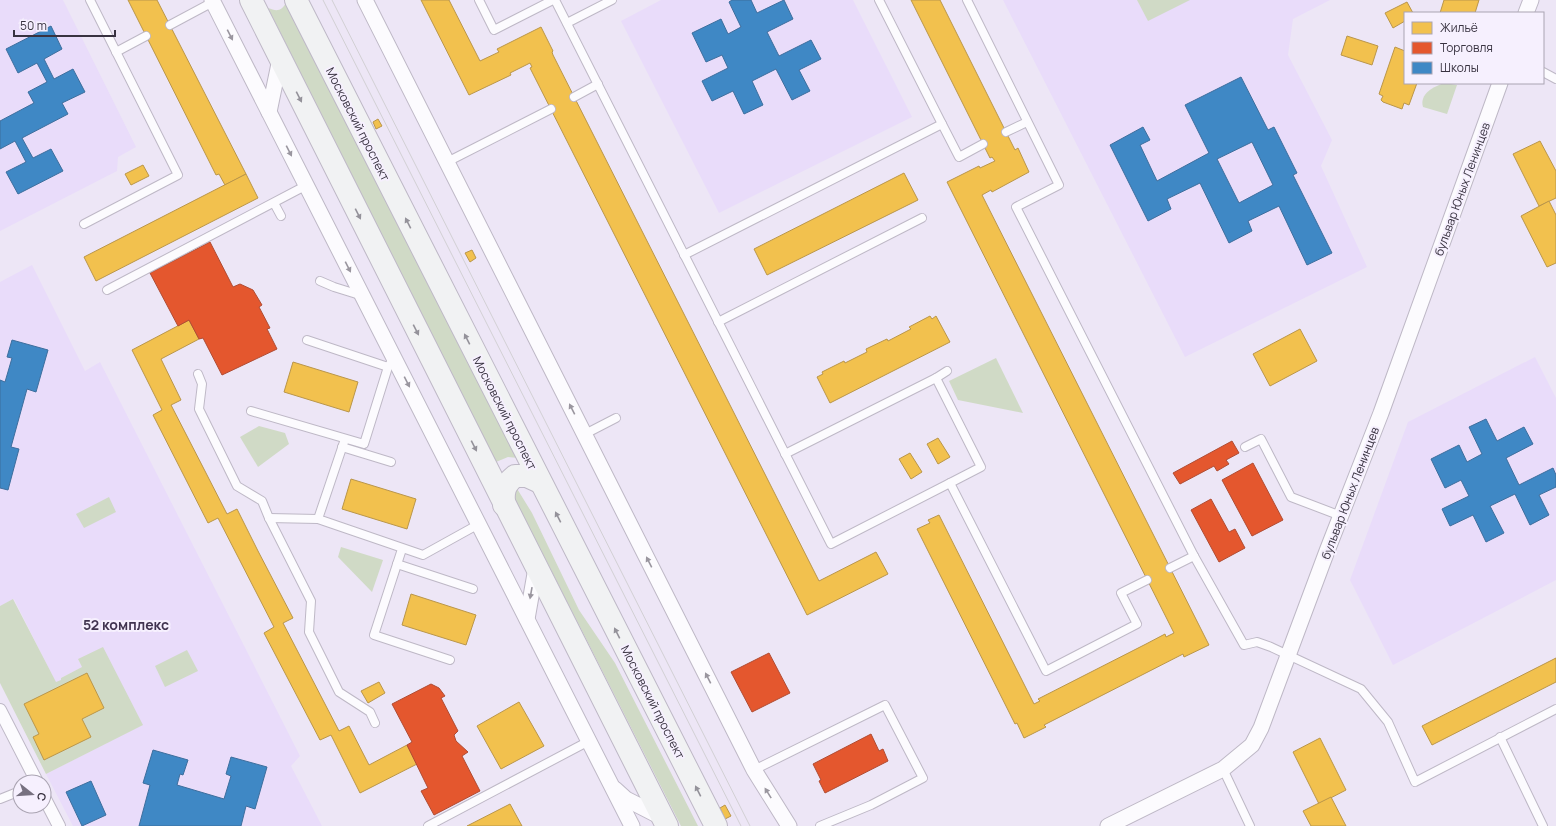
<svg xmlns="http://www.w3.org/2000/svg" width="1556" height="826" font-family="Manrope,sans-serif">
<rect width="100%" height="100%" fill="#ede6f6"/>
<!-- built -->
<g fill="#e9dcfa">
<path d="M0 0H63L136 147 118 157 117 171 0 231Z"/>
<path d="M661 0H853L912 117 719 213 621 21Z"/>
<path d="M1003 0H1330L1293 19 1288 55 1332 140 1321 166 1367 267 1185 357Z"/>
<path d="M32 265 85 371 100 362 300 756 291 766 322 826H73L46 774 142 725 78 659 82 667 61 678 62 680 56 683 14 599 0 606V282Z"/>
<path d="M1535 357 1556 398V580L1393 665 1350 580 1408 422Z"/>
</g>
<!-- green -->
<g fill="#d0dac6">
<path d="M1137 0H1190L1148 21Z"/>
<path d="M286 3 518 458 508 457 496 462 268 8C276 11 281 12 286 3Z"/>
<path d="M1445 83 1457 85 1447 114 1423 107C1419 94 1434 86 1445 83Z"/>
<path d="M996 358 1023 413 958 400 949 381Z"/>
<path d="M259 426 285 433 289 444 258 467 240 437Z"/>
<path d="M516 487 532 513 579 610 615 663 698 826H681L510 489Z"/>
<path d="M109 497 116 512 84 528 76 514Z"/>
<path d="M341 547 383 560 372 592 338 557Z"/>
<path d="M13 599 56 682 61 680V678L82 667 78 659 103 647 143 725 46 774 0 683V606Z"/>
<path d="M187 650 198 671 165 687 155 666Z"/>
</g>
<!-- homes -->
<g fill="#f2c14e" stroke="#ba964a">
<path d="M128 0H157L246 174 225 185 219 174 216 175Z"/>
<path d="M421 0H449L480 61 499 52 497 49 541 27 553 51 552 52 553 55 819 581 876 552 888 574 807 615 530 68 532 67 530 63 510 73 511 75 469 95Z"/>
<path d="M911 0H940L1015 150 1018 148 1029 172 992 192 991 190 982 195 1209 645 1184 657 1183 654 1044 725 1046 727 1024 738 1017 723 1015 724 917 529 930 523 928 520 939 515 1034 704 1040 701 1038 699 1146 644 1165 634 1166 637 1174 633 947 182 979 166 980 168 995 161 992 157 990 158Z"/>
<path d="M1444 0H1479L1475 13H1440Z"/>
<path d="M1407 2 1413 13H1405V21L1393 28 1385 13Z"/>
<path d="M1347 36 1378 46 1372 65 1341 55Z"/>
<path d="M1395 47 1405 51V83H1417L1409 105 1404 103 1402 109 1383 102 1381 100 1383 96 1379 94Z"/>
<path d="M378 119 382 126 376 129 373 122Z"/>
<path d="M1540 141 1556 171V198L1539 206 1513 154Z"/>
<path d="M143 165 149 176 131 185 125 174Z"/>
<path d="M904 173 918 200 767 275 754 249Z"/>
<path d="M246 174 258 198 96 281 84 257Z"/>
<path d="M1549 201 1556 215V263L1547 267 1521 216Z"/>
<path d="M472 250 476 258 470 262 465 253Z"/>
<path d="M930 316 932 319 936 316 950 342 830 403 817 377 823 374 822 372 844 361 845 363 867 352 866 349 887 339 888 341 911 329 909 327Z"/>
<path d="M189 320 199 339 161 359 181 400 171 405 206 473 227 514 237 509 258 551 293 618 283 623 339 731 349 726 369 765 407 745 417 764 360 793 331 735 320 740 264 633 274 627 218 518 208 523 153 415 162 410 132 350Z"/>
<path d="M1300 329 1317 361 1270 386 1253 354Z"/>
<path d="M293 362 358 382 349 412 284 392Z"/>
<path d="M938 438 950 457 938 464 927 444Z"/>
<path d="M910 453 922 472 911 479 899 459Z"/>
<path d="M351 479 416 499 407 529 342 509Z"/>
<path d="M411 594 476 615 466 645 402 625Z"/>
<path d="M1556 658V682L1432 745 1422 726Z"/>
<path d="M87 673 104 708 82 719 91 737 44 760 33 737 39 734 24 704Z"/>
<path d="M379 682 385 693 368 703 361 691Z"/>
<path d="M519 702 544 746 501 769 477 726Z"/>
<path d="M1320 738 1346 790 1319 804 1293 752Z"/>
<path d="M1331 797 1346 826H1311L1303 811Z"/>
<path d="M510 804 522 826H467Z"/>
<path d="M725 805 731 816 725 819 720 808Z"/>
</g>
<!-- shops -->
<g fill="#e4572e" stroke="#b04c33">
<path d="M210 242 233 287 240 284 253 290 262 305 259 307 270 328 267 329 277 349 222 375 203 338 199 339 189 320 178 326 150 273Z"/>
<path d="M1232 441 1239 453 1226 460 1229 464 1217 471 1214 466 1180 484 1173 473Z"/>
<path d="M1253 463 1283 520 1252 536 1222 480Z"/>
<path d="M1211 499 1229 532 1235 529 1245 548 1219 562 1191 510Z"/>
<path d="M769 653 790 693 752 712 731 672Z"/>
<path d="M431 684 439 688 445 696 441 698 458 731 454 735 456 741 468 752 462 756 480 791 434 815 421 791 428 788 407 745 412 742 392 704Z"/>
<path d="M871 734 879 751 883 749 888 761 825 793 819 781 821 780 813 764Z"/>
</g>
<!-- schools -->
<g fill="#3f88c5" stroke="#3d6e9d" fill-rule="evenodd">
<path d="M732 0H751L757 13 784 0 793 19 767 32 779 56 811 40 821 59 799 70 810 91 792 100 776 69 752 81 763 105 744 114 733 91 712 101 702 81 728 68 722 55 706 62 692 33 721 19 728 34 741 27 729 2Z"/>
<path d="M51 26 62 49 44 59 54 79 73 69 85 92 62 103 68 114 22 138 33 158 51 149 63 171 18 194 6 172 26 162 15 141 0 149V121L34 103 28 92 47 82 37 63 18 73 6 49Z"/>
<path d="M1241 77 1268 130 1274 127 1297 173 1293 175 1332 253 1307 265 1279 206 1248 221 1252 231 1229 243 1200 183 1167 199 1171 209 1148 221 1110 145 1143 127 1150 140 1140 145 1157 181 1209 153 1185 105ZM1252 142 1273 185 1239 203 1217 159Z"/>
<path d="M12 340 48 350 36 392 27 389 11 447 19 449 8 490 0 488V380L5 382 12 358 7 357Z"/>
<path d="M1486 419 1497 441 1524 427 1533 444 1506 458 1519 485 1553 468 1556 475V487L1539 495 1549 515 1530 525 1515 494 1490 506 1504 533 1486 542 1473 515 1450 526 1442 509 1469 496 1461 480 1445 488 1431 459 1459 445 1467 462 1482 454 1469 427Z"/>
<path d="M153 750 188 760 183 775 180 774 177 785 224 799 231 776 226 774 231 757 267 767 255 809 246 806 241 826H139L150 785 143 783Z"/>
<path d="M91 781 106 815 82 826 66 792Z"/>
</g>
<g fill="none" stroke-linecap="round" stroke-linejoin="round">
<defs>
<g id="service">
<path d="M479 0 494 30 553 0"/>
<path d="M555 0 831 544 950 483 1046 671 1137 624 1121 593 1147 580"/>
<path d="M879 0 942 124"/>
<path d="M967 0 1059 185 1016 207 1194 556 1244 645 1257 642 1271 647 1361 689 1388 722 1415 782 1556 709"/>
<path d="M567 23 612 0"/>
<path d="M170 25 213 2"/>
<path d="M116 52 146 36"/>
<path d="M1543 72 1556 79"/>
<path d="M574 97 598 84"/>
<path d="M1006 132 1027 122"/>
<path d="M447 162 551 109"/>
<path d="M274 203 281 216"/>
<path d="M84 224 178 175 90 0"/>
<path d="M684 255 942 124 959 157 983 144"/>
<path d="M320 281 334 287 363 296"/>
<path d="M107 290 307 185"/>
<path d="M718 322 922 218"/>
<path d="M307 340 388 367"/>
<path d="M198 374 202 384 199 409 237 486 262 501 269 518 311 601 309 632 339 692 370 712 375 723"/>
<path d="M936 378 981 467 950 483"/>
<path d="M251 411 364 444 388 367 394 358"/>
<path d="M585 434 616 418"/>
<path d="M345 439 318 519 423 555 479 524"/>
<path d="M342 447 391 462"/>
<path d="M1245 447 1261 439 1291 497 1341 516"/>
<path d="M785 454 936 378 947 371"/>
<path d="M269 518 318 519"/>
<path d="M402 549 374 635 450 660"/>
<path d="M397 564 473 589"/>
<path d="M1170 568 1194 556"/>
<path d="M1500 737 1543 826"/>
<path d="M1223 769 1250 826"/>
<path d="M754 770 885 705 923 778 871 805 820 826"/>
<path d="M0 799 20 791"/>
<path d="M428 826 589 741"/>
</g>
<g id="pedestrian">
<path d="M0 710 37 782"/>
<path d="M44 797 59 826"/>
</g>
<g id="minor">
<path d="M212 0 632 826"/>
<path d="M365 0 754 770 789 826"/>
<path d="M1526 13 1531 0"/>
<path d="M269 112 280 59"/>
<path d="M527 619 536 568"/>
<path d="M615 789 626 799 663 818"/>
<path d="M1108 826 1223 769 1252 745 1261 728 1327 551 1381 413 1500 83"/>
</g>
<g id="secondary">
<path d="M251 0 667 826"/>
<path d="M296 0 716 826"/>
<path d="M504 505C503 491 504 485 515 476H527L540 482"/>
</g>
</defs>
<!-- service casing -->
<use href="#service" stroke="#beb8c6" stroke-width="10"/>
<!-- pedestrian casing -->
<use href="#pedestrian" stroke="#beb8c6" stroke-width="14"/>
<!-- minor casing -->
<use href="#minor" stroke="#beb8c6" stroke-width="17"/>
<!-- secondary casing -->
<use href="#secondary" stroke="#beb8c6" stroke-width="24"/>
<!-- service -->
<use href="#service" stroke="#fcfbfe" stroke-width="8"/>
<!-- pedestrian -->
<use href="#pedestrian" stroke="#fcfbfe" stroke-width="12"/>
<!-- minor -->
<use href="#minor" stroke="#fcfbfe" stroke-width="15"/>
<!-- secondary -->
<use href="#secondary" stroke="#f1f2f3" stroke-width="22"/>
<!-- tram -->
<g stroke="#d2d0d4" stroke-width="1">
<path d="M323 0 741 826"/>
<path d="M332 0 750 826"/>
</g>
</g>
<!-- one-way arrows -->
<defs><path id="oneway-solid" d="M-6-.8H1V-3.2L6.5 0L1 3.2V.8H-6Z"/></defs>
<g fill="#9a969f">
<use href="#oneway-solid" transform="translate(230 35) rotate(63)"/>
<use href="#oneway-solid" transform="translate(289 151) rotate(63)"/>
<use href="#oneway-solid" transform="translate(348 267) rotate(63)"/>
<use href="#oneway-solid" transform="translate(407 382) rotate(63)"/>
<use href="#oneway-solid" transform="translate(572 409) rotate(-117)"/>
<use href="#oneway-solid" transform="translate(649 562) rotate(-117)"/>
<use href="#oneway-solid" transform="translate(531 593) rotate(100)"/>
<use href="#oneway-solid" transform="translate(708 678) rotate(-117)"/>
<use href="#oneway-solid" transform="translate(768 793) rotate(-122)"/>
</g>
<g fill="#94929a">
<use href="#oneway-solid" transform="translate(299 97) rotate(63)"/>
<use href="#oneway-solid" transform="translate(358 214) rotate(63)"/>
<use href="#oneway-solid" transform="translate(408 223) rotate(-117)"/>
<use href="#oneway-solid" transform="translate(416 330) rotate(63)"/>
<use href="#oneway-solid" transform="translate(467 339) rotate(-117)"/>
<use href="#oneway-solid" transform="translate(474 446) rotate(63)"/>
<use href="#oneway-solid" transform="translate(558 517) rotate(-117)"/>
<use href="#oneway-solid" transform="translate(617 633) rotate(-117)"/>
<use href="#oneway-solid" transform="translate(698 791) rotate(-117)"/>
</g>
<g text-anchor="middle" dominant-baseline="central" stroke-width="4" stroke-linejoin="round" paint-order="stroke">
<!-- street labels -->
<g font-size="12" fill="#383240" stroke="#f6f0fe">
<text transform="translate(358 124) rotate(63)">Московский проспект</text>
<text transform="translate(1462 189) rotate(-70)">бульвар Юных Ленинцев</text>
<text transform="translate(505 413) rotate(63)">Московский проспект</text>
<text transform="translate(1350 493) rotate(-69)">бульвар Юных Ленинцев</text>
<text transform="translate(653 702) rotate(63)">Московский проспект</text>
</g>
<!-- quarter labels -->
<g font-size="14" font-weight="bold" fill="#413450" stroke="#f6f0fe">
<text x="126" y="624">52 комплекс</text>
</g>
</g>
<!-- legend -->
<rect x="1404" y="12" width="140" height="72" fill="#f6f0fe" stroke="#aaa4b2"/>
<rect x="1412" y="22" width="20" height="12" fill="#f2c14e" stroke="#aaa4b2"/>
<text x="1440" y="32" font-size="12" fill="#383240">Жильё</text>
<rect x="1412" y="42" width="20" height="12" fill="#e4572e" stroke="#aaa4b2"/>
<text x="1440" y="52" font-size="12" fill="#383240">Торговля</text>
<rect x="1412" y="62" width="20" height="12" fill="#3f88c5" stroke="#aaa4b2"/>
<text x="1440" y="72" font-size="12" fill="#383240">Школы</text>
<!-- north arrow -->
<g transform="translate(32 794) rotate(107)"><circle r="19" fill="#f6f0fe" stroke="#aaa4b2"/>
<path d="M0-3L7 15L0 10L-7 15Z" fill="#777180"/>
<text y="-6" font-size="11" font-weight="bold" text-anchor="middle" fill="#383240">С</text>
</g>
<!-- scale -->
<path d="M14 30v6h101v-6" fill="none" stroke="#383240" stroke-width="2"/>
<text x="20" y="30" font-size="12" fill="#383240" stroke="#f6f0fe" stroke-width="3" paint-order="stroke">50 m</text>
</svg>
